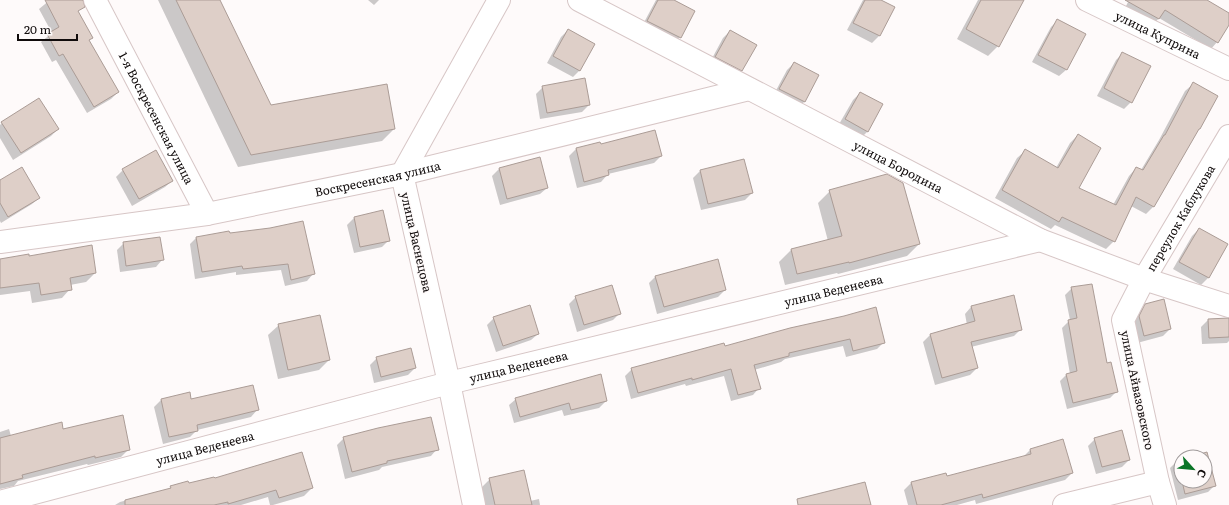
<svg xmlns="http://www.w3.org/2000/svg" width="1229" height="505" font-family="Literata,serif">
<rect width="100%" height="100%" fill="#fefafa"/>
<!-- shadow -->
<g fill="#0003">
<path d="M50 0H74L77 11 91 38 88 41 118 92 111 99 87 113 56 60 52 62 41 42 52 33 39 9Z"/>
<path d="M158 0H219L270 106 394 129 382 141 238 167Z"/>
<path d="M368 0H379L374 5Z"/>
<path d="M656 0H672L693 11 680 37 673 44 641 28Z"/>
<path d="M863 0H879L894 8 879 36 872 43 847 30Z"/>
<path d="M978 0H1016L998 46 988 56 957 39Z"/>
<path d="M1129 0H1205L1229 14V23L1217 42 1211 49 1159 18 1152 26 1124 10Z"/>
<path d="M1058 20 1085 35 1066 70 1059 76 1032 62 1051 27Z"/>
<path d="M568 30 580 70 573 77 547 63 561 37Z"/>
<path d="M730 31 742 70 735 77 709 64 723 38Z"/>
<path d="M1123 53 1131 102 1124 109 1097 96 1116 60Z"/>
<path d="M794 63 818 76 804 102 797 109 773 96 787 70Z"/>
<path d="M1193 84 1154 206 1146 214 1131 206 1114 241 1106 249 1055 225 1051 229 995 198 1017 158 1025 151 1056 168 1070 143 1078 135 1077 188 1113 205 1129 176 1136 168 1141 170 1159 140 1185 91Z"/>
<path d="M543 87 589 105 582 112 540 119 536 94Z"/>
<path d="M860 93 868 131 861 138 838 126 853 100Z"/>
<path d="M2 123 58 129 51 136 13 160 0 138V125Z"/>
<path d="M600 146 661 156 654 163 608 174 601 182 577 188 569 156 576 149Z"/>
<path d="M499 169 547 188 540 194 500 205 492 176Z"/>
<path d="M123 170 172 181 165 187 132 206 116 177Z"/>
<path d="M700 171 752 193 745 200 701 210 693 178Z"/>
<path d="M0 182 39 198 32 204 1 223 0 221Z"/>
<path d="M830 191 919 244 907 256 838 274 837 273 785 285 779 262 791 250 828 241 818 203Z"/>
<path d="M354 218 389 240 382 247 354 253 347 225Z"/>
<path d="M1199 229 1227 245 1208 278 1201 285 1173 269 1192 236Z"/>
<path d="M229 232 313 274 307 281 285 286 281 270 236 275V272L195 279 190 244 196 238Z"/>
<path d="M124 243 162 260 156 267 120 272 117 250Z"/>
<path d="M28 257 95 273 86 282 70 285V289L62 298 32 303 30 291 0 295V260Z"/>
<path d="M656 276 725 290 718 297 657 314 649 283Z"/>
<path d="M1072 288 1117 391 1110 398 1067 409 1060 381 1067 374H1070L1062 328 1070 320 1065 295Z"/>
<path d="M576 297 620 313 613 320 577 332 569 304Z"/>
<path d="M1146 305 1170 329 1163 336 1137 343 1133 323 1139 312Z"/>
<path d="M971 307 1021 329 1014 336 971 347 977 368 970 375 935 385 923 342 930 335 967 325 965 314Z"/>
<path d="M494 318 538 334 531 340 496 352 487 325Z"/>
<path d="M1229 319V341L1227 343 1202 344 1201 327 1208 320Z"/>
<path d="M279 325 329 360 319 370 278 379 268 335Z"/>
<path d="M790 329 884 342 877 349 846 357 843 346 785 359 781 362 754 370 759 388 753 395 731 401 724 376 686 386 685 384 631 399 625 376 632 369 724 347Z"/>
<path d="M377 358 415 368 408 375 374 383 370 365Z"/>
<path d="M189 393 191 401 257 410 251 417 197 430 190 437 163 444 154 407 161 400Z"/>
<path d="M516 399 606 401 599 408 564 416 562 410 514 423 509 405Z"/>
<path d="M9 429 11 436 63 430 129 449 121 457 88 465 87 464 18 481 14 486 0 489V432Z"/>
<path d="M344 438 437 449 431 456 382 467 379 470 345 479 337 445Z"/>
<path d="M1095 439 1129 460 1122 467 1096 474 1088 446Z"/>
<path d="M1030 450 1072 473 1065 480 976 504 975 500 957 505H908L904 490 911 483 945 474 946 477 1023 457Z"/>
<path d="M1207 454 1215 485 1208 492 1178 500 1170 468 1177 461 1181 460V481H1205V457H1194Z"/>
<path d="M490 479 530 501 539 499 540 505H484L481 488Z"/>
<path d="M214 480 312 488 304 496 273 505H270L268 497 241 505H115L120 502 169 489 171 487Z"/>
</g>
<!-- building -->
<g fill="#decfc8" stroke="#ab9c96">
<path d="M45 0H83L85 7 78 11 93 38 89 40 119 92 94 107 63 54 59 56 47 34 59 27Z"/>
<path d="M176 0H220L271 105 387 84 395 129 251 155Z"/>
<path d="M658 0H674L695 11 681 38 647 21Z"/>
<path d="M865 0H881L895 7 880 36 853 23Z"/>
<path d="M981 0H1024L999 47 966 29Z"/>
<path d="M1125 0H1207L1229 13V25L1218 43 1165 10 1159 19Z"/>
<path d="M1057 19 1086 34 1067 70 1038 55Z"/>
<path d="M568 29 595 44 580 71 553 56Z"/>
<path d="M730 30 757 45 742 71 715 57Z"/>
<path d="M1122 52 1151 66 1132 103 1104 88Z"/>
<path d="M794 62 819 75 805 102 779 89Z"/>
<path d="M585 78 590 105 547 113 542 86Z"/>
<path d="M1193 82 1218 96 1200 129H1199L1154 207 1136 197 1115 242 1062 217 1059 222 1002 190 1025 149 1058 168 1078 134 1101 148 1079 188 1116 205 1136 167 1143 170 1164 135H1165Z"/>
<path d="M860 92 883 104 868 132 845 119Z"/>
<path d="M39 98 59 129 21 153 1 122Z"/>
<path d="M655 130 662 156 608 170 609 175 584 182 576 148 600 142 601 144Z"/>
<path d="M156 150 173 181 139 199 122 169Z"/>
<path d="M540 157 548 188 507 199 499 168Z"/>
<path d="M744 159 753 193 708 204 700 170Z"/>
<path d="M22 167 40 198 8 217 0 203V180Z"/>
<path d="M887 174 903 183 920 244 849 263V262L797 274 791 249 842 236 829 190Z"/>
<path d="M383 210 390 241 360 247 354 217Z"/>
<path d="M303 221 315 274 291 280 288 264 243 269 242 266 202 272 196 237 229 231 230 233 270 228Z"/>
<path d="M1199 228 1228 244 1209 278 1179 262Z"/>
<path d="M160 237 164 260 126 266 123 242Z"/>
<path d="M92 245 96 273 70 278 72 290 41 295 39 283 0 288V259L29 254V256Z"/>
<path d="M718 259 726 290 664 307 655 276Z"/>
<path d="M1092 284 1107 363 1111 362 1118 392 1073 403 1066 374 1077 371 1068 320 1077 318 1071 287Z"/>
<path d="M612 285 621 314 584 325 575 296Z"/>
<path d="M1014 295 1022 330 971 342 978 368 942 378 930 334 975 321 971 306Z"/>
<path d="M1164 299 1171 329 1144 336 1139 316 1145 304Z"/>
<path d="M530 305 539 334 503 346 493 317Z"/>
<path d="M876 307 885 343 853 351 850 339 789 353V356L754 365 761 389 738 395 731 369 692 380V378L638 393 631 368 724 343 725 346 790 328 844 316Z"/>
<path d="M320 315 330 360 288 370 278 324Z"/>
<path d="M1229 318V337L1209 338 1208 319Z"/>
<path d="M411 348 416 368 381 377 376 357Z"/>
<path d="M601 374 607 401 571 410 569 403 520 417 515 398Z"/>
<path d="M253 385 259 410 197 425 198 431 169 437 161 399 190 392 191 399Z"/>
<path d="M123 415 130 450 95 458V456L22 475 23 478 0 484V438L62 422 63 429Z"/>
<path d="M431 417 439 450 387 461V463L352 472 343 437 378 428Z"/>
<path d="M1122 430 1130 460 1102 467 1094 438Z"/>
<path d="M1063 439 1073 473 983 498 982 494 941 505H917L911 482 946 473 947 476 1031 454 1030 449Z"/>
<path d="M302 452 313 488 279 498 276 490 228 504V502L214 505H125V500L171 488 170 486 188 481 189 483 214 477 215 478Z"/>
<path d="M1207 452 1216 486 1185 494 1182 481H1205V457H1190Z"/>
<path d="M524 470 532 505H495L489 478Z"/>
<path d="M865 482 871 505H798L797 499Z"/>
</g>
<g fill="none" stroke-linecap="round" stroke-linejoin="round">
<defs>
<g id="minor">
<path id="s1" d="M95 0 207 214"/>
<path id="s2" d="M579 0 1040 240 1144 279 1229 306"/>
<path id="s3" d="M1087 0 1229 69"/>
<path id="s4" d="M0 242 207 214 402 174 749 89"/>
<path id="s5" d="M0 502 449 383 1040 240"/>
<path d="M474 505 449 383 402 174 499 0"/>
<path d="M1064 505 1158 482"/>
<path id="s6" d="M1165 505 1158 482 1123 320 1144 279 1229 136"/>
</g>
</defs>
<!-- minor casing -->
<use href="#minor" stroke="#d7c6c6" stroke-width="24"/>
<!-- minor -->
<use href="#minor" stroke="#fff" stroke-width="22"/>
</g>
<g text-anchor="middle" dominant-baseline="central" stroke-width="3" stroke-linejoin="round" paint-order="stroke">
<!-- street labels -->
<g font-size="12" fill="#100b0b" stroke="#fefafa">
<text stroke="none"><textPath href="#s3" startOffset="79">улица Куприна</textPath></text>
<text stroke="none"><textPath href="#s1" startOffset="133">1-я Воскресенская улица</textPath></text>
<text stroke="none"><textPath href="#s2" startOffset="360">улица Бородина</textPath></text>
<text stroke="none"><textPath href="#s4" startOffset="383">Воскресенская улица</textPath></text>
<text stroke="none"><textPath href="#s6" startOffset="307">переулок Каблукова</textPath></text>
<text transform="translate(417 242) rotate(77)">улица Васнецова</text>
<text stroke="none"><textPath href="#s5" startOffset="860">улица Веденеева</textPath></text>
<text stroke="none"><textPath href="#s5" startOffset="536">улица Веденеева</textPath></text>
<text transform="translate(1138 390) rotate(78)">улица Айвазовского</text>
<text stroke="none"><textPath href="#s5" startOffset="212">улица Веденеева</textPath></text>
</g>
</g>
<!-- north arrow -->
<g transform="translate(1193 469) rotate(117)"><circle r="19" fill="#fefafa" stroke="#9f9a9a"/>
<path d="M0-3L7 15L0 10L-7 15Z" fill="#0a7527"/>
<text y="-6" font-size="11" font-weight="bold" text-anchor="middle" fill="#100b0b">С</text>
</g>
<!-- scale -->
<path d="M18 34v6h59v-6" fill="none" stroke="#100b0b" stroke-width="2"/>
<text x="24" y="34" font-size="12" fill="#100b0b" stroke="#fefafa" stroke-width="3" paint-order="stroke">20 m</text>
</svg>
